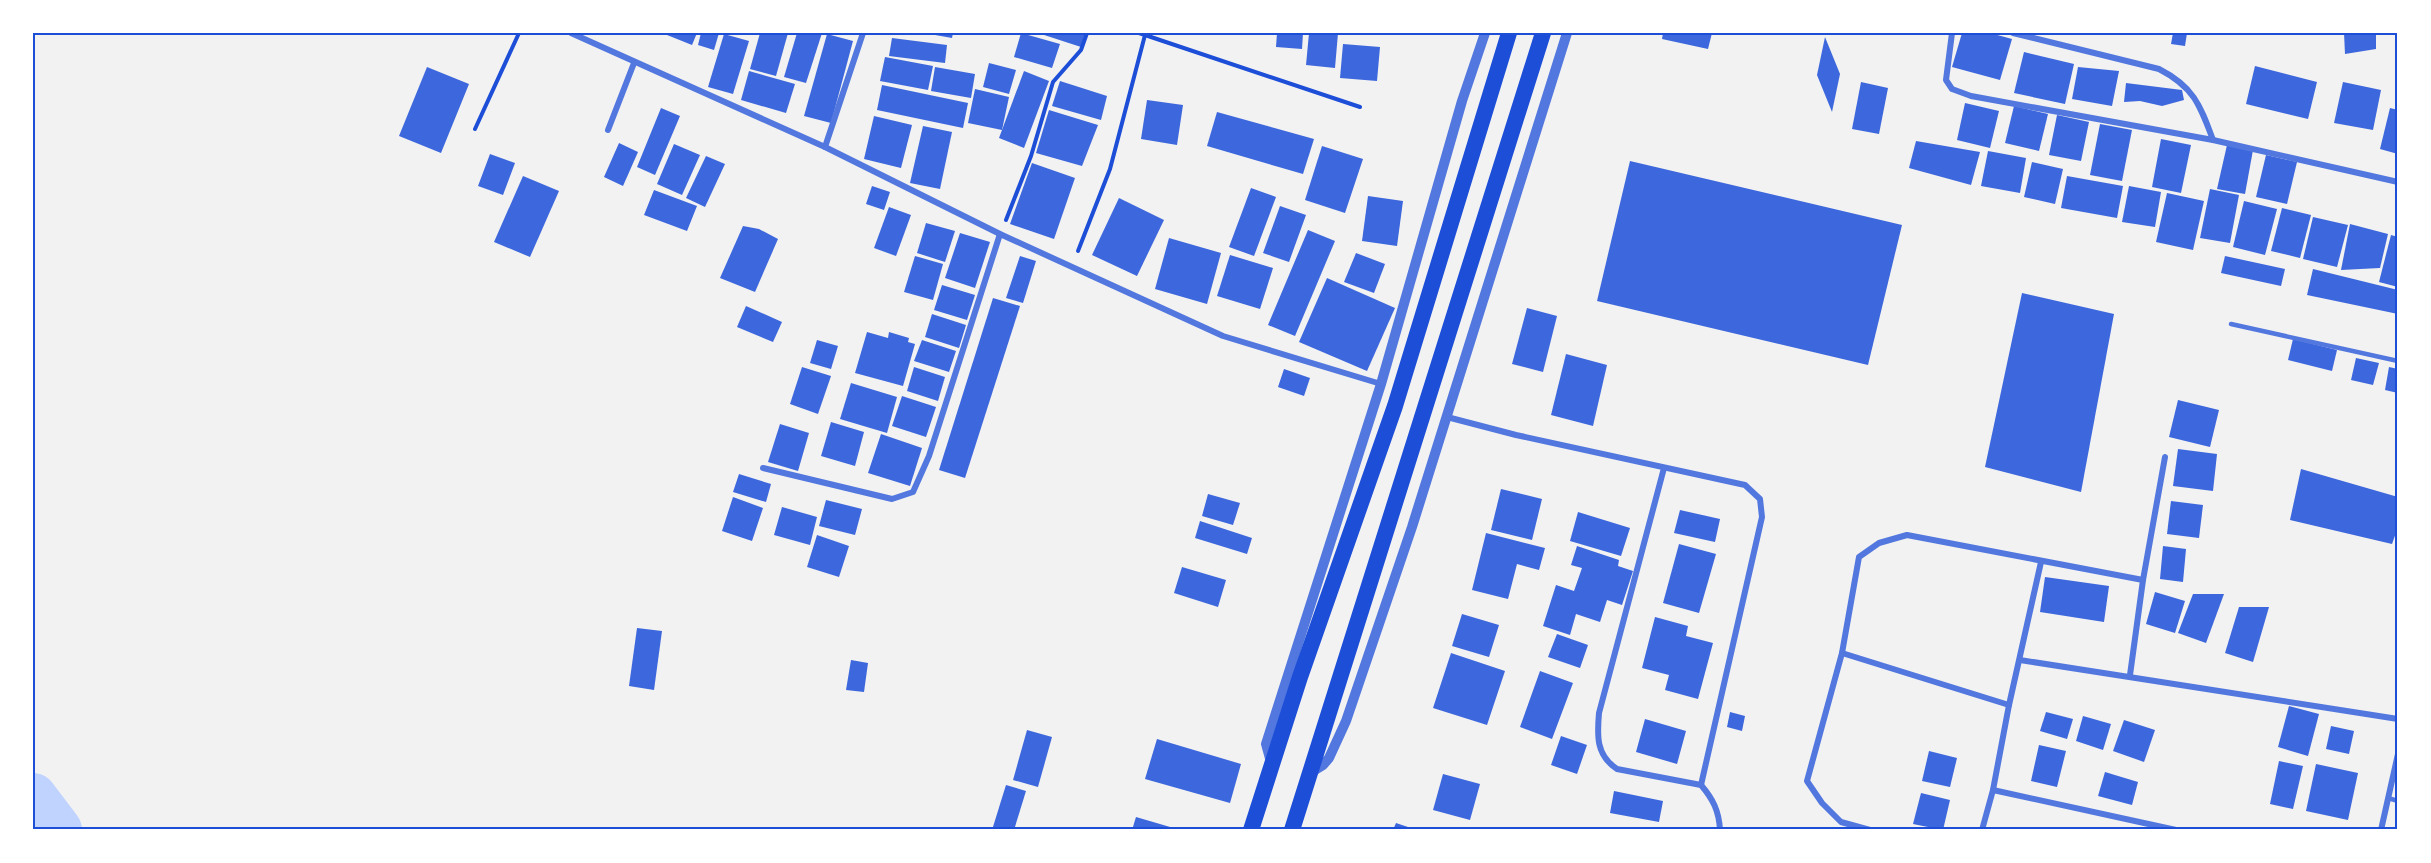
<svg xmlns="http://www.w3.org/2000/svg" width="2431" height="863" font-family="Barlow,sans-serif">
<rect width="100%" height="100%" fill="#f2f2f2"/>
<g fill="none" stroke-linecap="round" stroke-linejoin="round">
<!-- river -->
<path stroke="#bfd3fe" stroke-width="48" d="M33 797 58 830"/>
</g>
<!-- building -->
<g fill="#3d67dc">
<path d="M662 33H697L692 45Z"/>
<path d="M701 33H719L714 50 698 45Z"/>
<path d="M760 33H788L776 76 750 69Z"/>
<path d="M797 33H822L806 83 784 77Z"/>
<path d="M924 33H953L952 38Z"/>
<path d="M1021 33 1060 44 1052 68 1014 57Z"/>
<path d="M1038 33H1085L1081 47Z"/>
<path d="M1277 33H1303L1302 49 1276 47Z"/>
<path d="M1309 33H1338L1335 68 1306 65Z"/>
<path d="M1663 33H1712L1708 49 1662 39Z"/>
<path d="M1962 33H1990L2012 39 2000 80 1952 67Z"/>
<path d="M2173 33H2187L2185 46 2171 44Z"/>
<path d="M2344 33H2376V49L2345 54Z"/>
<path d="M724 34 749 41 733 94 708 87Z"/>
<path d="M827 34 853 41 831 123 804 116Z"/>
<path d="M1825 37 1840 74 1832 112 1817 75Z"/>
<path d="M892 38 947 45 945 63 889 56Z"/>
<path d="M1343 44 1380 47 1377 81 1340 78Z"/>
<path d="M2024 52 2074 64 2065 104 2014 93Z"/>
<path d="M885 57 933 66 928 90 880 81Z"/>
<path d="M989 63 1016 70 1009 94 983 87Z"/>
<path d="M2255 66 2317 82 2308 119 2246 104Z"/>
<path d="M427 67 469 84 441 153 399 136Z"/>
<path d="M935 67 975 74 971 98 931 91Z"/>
<path d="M2078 67 2119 71 2112 106 2072 99Z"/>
<path d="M749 71 795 84 786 113 741 100Z"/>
<path d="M1024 71 1049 81 1024 148 999 138Z"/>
<path d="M1060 81 1107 96 1101 120 1052 106Z"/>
<path d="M1861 82 1888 88 1879 134 1852 129Z"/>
<path d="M2343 82 2381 90 2373 130 2334 123Z"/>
<path d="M2126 83 2182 90 2184 100 2162 106 2140 101 2124 102Z"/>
<path d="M882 85 968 103 963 128 877 110Z"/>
<path d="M975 89 1009 97 1002 130 968 123Z"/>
<path d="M1147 100 1183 105 1177 145 1141 139Z"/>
<path d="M1965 103 1999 111 1990 148 1957 140Z"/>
<path d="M2014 106 2048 114 2039 151 2005 143Z"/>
<path d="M661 108 680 116 655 175 637 167Z"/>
<path d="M2390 108 2398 110V154L2380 149Z"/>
<path d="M1049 110 1098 125 1082 166 1036 153Z"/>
<path d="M1217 112 1314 139 1303 174 1207 146Z"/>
<path d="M2057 115 2089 122 2081 161 2049 155Z"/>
<path d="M874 116 912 125 901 168 864 159Z"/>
<path d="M2100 124 2132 130 2122 181 2090 175Z"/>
<path d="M923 126 952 132 940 189 910 183Z"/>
<path d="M2161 139 2191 145 2181 193 2152 187Z"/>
<path d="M1916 141 1980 152 1971 185 1909 168Z"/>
<path d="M619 143 638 152 623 186 604 177Z"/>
<path d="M674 144 700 155 682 195 657 184Z"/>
<path d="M2227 145 2253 150 2245 194 2217 189Z"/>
<path d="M1322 146 1363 159 1345 213 1305 200Z"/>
<path d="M1988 151 2026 158 2020 193 1981 186Z"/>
<path d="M490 154 515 163 503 195 478 186Z"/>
<path d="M2266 155 2297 162 2287 204 2256 197Z"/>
<path d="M706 156 725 164 705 207 686 198Z"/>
<path d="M1630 161 1902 225 1868 365 1597 301Z"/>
<path d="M2032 162 2063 169 2055 204 2024 197Z"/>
<path d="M1032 163 1075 178 1054 239 1010 224Z"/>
<path d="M523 176 559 191 530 257 494 242Z"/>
<path d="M2067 176 2123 186 2117 218 2061 208Z"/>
<path d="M872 186 890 192 884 210 866 204Z"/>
<path d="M2129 186 2161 192 2155 227 2122 222Z"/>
<path d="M1251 188 1276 197 1254 256 1229 247Z"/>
<path d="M2210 189 2239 195 2230 243 2200 238Z"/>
<path d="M654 190 697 206 687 231 644 215Z"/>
<path d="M2167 193 2204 201 2193 250 2156 242Z"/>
<path d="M1368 196 1403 201 1397 246 1362 241Z"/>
<path d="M1119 198 1164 220 1137 276 1092 255Z"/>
<path d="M2244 201 2277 209 2265 255 2233 247Z"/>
<path d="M1280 206 1306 215 1289 262 1263 253Z"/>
<path d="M889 207 911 215 896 256 874 248Z"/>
<path d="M2282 208 2311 215 2300 258 2271 251Z"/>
<path d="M2313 217 2348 225 2337 267 2303 259Z"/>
<path d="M926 223 955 231 945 262 917 253Z"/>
<path d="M2350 224 2388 234 2380 268 2341 270Z"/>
<path d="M743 226 759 229 778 239 755 292 720 278Z"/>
<path d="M1308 230 1335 241 1295 336 1268 325Z"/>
<path d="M960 233 990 242 975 288 945 278Z"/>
<path d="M2391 235 2398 237V287L2379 282Z"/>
<path d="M1169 238 1221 253 1207 304 1155 289Z"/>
<path d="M1356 253 1385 264 1374 293 1344 282Z"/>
<path d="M1230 255 1273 268 1260 309 1217 296Z"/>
<path d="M915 256 943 264 933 300 904 292Z"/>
<path d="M1020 256 1036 261 1023 303 1006 298Z"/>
<path d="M2225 256 2285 269 2281 286 2221 273Z"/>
<path d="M2313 269 2398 290V314L2307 295Z"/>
<path d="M1327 278 1395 308 1367 371 1299 342Z"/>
<path d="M942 285 975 295 967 320 934 310Z"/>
<path d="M2022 293 2114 314 2081 492 1985 467Z"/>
<path d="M993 298 1020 306 965 478 939 470Z"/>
<path d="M746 306 782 322 773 342 737 327Z"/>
<path d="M1527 308 1557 316 1543 372 1512 364Z"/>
<path d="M932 314 966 325 959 348 925 337Z"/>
<path d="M867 332 888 338 889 332 909 338 908 342 915 344 903 386 855 373Z"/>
<path d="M2293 339 2337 350 2332 371 2288 360Z"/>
<path d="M817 340 838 346 831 369 810 363Z"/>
<path d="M922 340 956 351 949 372 914 361Z"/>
<path d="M1566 354 1607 365 1593 426 1551 415Z"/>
<path d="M2356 358 2379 363 2373 385 2351 380Z"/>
<path d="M802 367 831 376 818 414 790 404Z"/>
<path d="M914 367 945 377 938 401 907 391Z"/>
<path d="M2389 367 2398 369V393L2385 390Z"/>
<path d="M1284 369 1310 378 1304 396 1278 387Z"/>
<path d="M851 383 897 397 887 433 840 419Z"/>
<path d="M902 396 936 407 926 437 892 426Z"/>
<path d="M2178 400 2219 410 2210 447 2169 437Z"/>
<path d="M831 422 864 432 855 466 821 456Z"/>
<path d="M780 424 809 433 798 471 768 462Z"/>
<path d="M881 434 922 448 910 486 868 473Z"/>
<path d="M2178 449 2217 454 2213 491 2173 486Z"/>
<path d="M2301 469 2398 497V527L2392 544 2290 520Z"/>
<path d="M739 474 771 484 766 502 733 492Z"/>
<path d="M1501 489 1542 499 1532 540 1491 530Z"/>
<path d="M1208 494 1240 503 1233 525 1202 516Z"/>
<path d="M733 497 763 508 752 541 722 531Z"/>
<path d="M826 500 862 509 855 535 819 526Z"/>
<path d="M2171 501 2203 505 2199 538 2167 534Z"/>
<path d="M782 507 817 517 810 545 774 535Z"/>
<path d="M1680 510 1720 519 1715 542 1674 533Z"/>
<path d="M1578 512 1630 528 1621 556 1570 541Z"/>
<path d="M1200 521 1252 538 1247 554 1195 538Z"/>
<path d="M1486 533 1545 548 1539 570 1517 564 1508 599 1472 590Z"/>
<path d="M817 535 849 546 839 577 807 567Z"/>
<path d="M1679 544 1716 554 1699 613 1663 603Z"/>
<path d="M1577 546 1619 560 1618 566 1633 571 1622 605 1607 600 1600 622 1576 614 1570 635 1543 626 1556 585 1574 591 1582 568 1571 565Z"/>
<path d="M2163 546 2186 549 2183 582 2160 579Z"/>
<path d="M1182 567 1226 580 1218 607 1174 593Z"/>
<path d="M2045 577 2109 586 2104 622 2040 612Z"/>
<path d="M2155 592 2185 601 2175 633 2146 624Z"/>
<path d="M2193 594H2224L2206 643 2178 633Z"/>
<path d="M2239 607H2269L2253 662 2225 653Z"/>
<path d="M1462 614 1499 625 1489 657 1452 646Z"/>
<path d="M1655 617 1688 626 1686 636 1713 643 1698 699 1665 690 1669 675 1642 668Z"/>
<path d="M637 628 662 631 654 690 629 686Z"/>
<path d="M1557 634 1588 645 1580 668 1548 657Z"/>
<path d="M1451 653 1505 671 1487 725 1433 708Z"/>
<path d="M851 660 868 663 864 692 846 690Z"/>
<path d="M1540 671 1573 683 1552 739 1520 727Z"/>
<path d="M2289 706 2319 714 2308 756 2278 747Z"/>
<path d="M1730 712 1745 716 1742 731 1727 727Z"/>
<path d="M2046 712 2073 719 2067 739 2040 731Z"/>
<path d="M2083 716 2111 724 2103 750 2076 741Z"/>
<path d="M1645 719 1686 731 1677 764 1636 752Z"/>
<path d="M2124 720 2155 730 2144 762 2113 751Z"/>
<path d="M2331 726 2354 731 2349 754 2326 749Z"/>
<path d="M1027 730 1052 737 1038 787 1013 780Z"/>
<path d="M1561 736 1587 745 1577 774 1551 765Z"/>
<path d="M1157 739 1241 764 1230 803 1145 779Z"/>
<path d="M2039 745 2066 751 2057 787 2031 781Z"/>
<path d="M1929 751 1957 758 1950 787 1922 781Z"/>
<path d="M2279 761 2303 766 2293 809 2270 804Z"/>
<path d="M2316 764 2358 773 2348 820 2306 811Z"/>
<path d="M2105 772 2138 782 2132 805 2098 796Z"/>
<path d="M1443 774 1480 784 1470 820 1433 810Z"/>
<path d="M1006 785 1026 791 1014 830H992Z"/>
<path d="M1614 791 1663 801 1659 822 1610 813Z"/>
<path d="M1921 793 1950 800 1943 830 1913 824Z"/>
<path d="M1136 817 1177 829V830H1132Z"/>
<path d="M1396 823 1417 830H1393Z"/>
</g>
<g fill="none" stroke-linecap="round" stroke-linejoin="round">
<!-- path -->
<g stroke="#1d4ed8" stroke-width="4">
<path d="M1145 35 1360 107"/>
<path d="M475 129 519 33"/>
<path d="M1006 220 1031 156 1053 82 1081 50 1087 33"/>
<path d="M1078 251 1110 169 1145 35 1139 33"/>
</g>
<!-- service -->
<g stroke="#5277de" stroke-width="4.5">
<path d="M2231 324 2398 361"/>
<path d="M2388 798 2398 801"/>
</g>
<!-- minor -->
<g stroke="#5277de" stroke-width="6">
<path d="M571 33 825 147"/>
<path d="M863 33 825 147 1000 234 1223 336 1381 384"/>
<path d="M1952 33 1946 80 1952 89 1971 96 2213 140 2398 182"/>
<path d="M2013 33 2159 69C2194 87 2200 105 2213 140"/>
<path d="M608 130 634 63"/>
<path d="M1447 417 1516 435 1745 485 1760 499 1762 517 1701 785"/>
<path d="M763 468 892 499 913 492 929 456 1000 234"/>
<path d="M1664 468 1599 713C1597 736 1596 755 1617 769L1701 785C1713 799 1719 811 1720 830"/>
<path d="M1842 653 2009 705"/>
<path d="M2020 660 2398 719"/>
<path d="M2130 675 2143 580 2165 457"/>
<path d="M1993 790 2176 830"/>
<path d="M1870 830 1841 822 1822 803 1807 781 1842 653 1859 557 1879 543 1907 535 2143 580"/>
<path d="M1982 830 1993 790 2009 705 2041 562"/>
<path d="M2381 830 2398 754"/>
</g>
<!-- tertiary -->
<g stroke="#5277de" stroke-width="10">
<path d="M1271 762 1266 744 1381 384 1462 101 1485 33"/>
<path d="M1310 773 1323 765 1329 758 1346 721 1412 527 1567 33"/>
</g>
<!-- trunk -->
<g stroke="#1d4ed8" stroke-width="16">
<path d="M1251 830 1300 677 1395 406 1509 33"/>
<path d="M1292 830 1543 33"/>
</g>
</g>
<!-- border -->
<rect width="2431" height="863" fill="none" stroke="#ffffff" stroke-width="69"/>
<rect x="34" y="34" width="2362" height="794" fill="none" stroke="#1d4ed8" stroke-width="2"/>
</svg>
